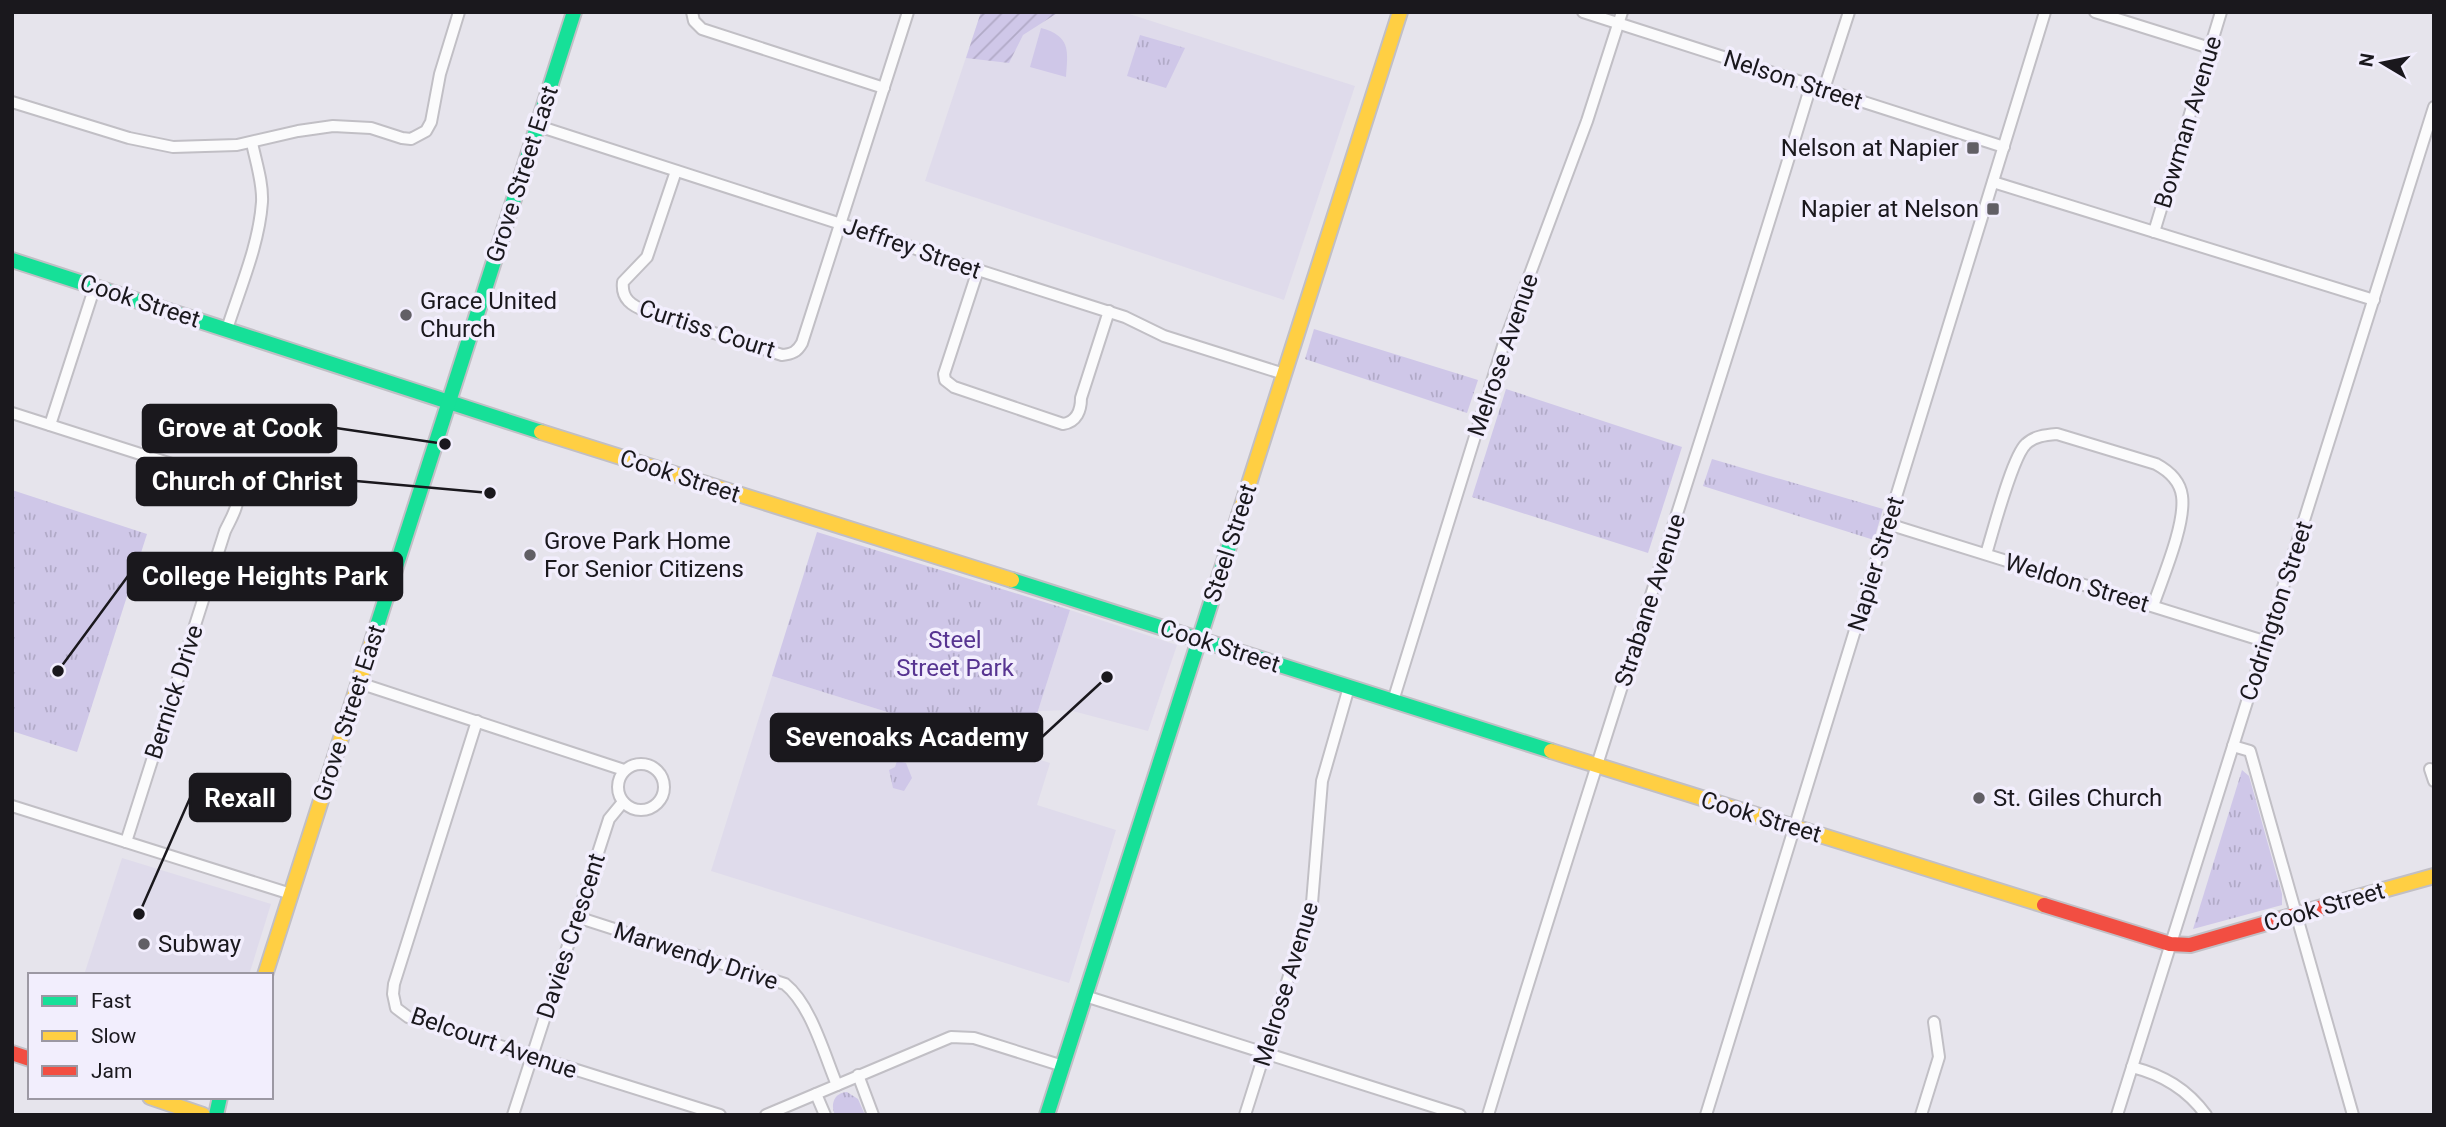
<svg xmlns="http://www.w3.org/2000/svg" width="2446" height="1127" font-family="Roboto,sans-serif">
<defs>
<pattern id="park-tufts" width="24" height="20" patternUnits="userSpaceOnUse" patternTransform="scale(1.75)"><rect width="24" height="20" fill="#cfc7e8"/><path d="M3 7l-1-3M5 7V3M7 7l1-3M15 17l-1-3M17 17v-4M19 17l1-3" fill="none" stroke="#b1aac7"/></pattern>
<pattern id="garden-furrows" width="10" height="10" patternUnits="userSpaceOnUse" patternTransform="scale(1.75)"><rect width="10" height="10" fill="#cfc7e8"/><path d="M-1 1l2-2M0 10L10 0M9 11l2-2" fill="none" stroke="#b1aac7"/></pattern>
</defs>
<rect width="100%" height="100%" fill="#e6e4ec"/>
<!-- built -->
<g fill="#dfdbeb">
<path d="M981 12H1123L1355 86 1284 300 925 181Z"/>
<path d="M1070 610 1177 645 1148 731 1069 710 1038 711Z"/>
<path d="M772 676 1050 763 1037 805 1116 830 1069 983 711 871Z"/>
<path d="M122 858 271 904 249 975H84Z"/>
</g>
<!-- grass -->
<path fill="#cfc7e8" d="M1041 28C1071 36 1068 51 1066 77L1030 67Z"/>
<!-- park -->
<g fill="url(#park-tufts)">
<path d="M1140 35 1185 48 1166 88 1127 76Z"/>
<path d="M1314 329 1478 380 1467 413 1305 359Z"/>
<path d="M1506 389 1682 447 1648 553 1472 497Z"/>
<path d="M1712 459 1883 509 1874 540 1703 486Z"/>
<path d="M12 490 147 534 77 752 12 731Z"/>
<path d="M817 532 1070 610 1024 755 772 676Z"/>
<path d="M897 761 906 763 912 778 904 791 893 788 889 770 895 767Z"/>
<path d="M2242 770 2249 776 2282 894V905L2193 929Z"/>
<path d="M847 1092 858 1099 865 1115H835C830 1104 834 1093 847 1092Z"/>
</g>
<!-- garden -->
<path fill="url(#garden-furrows)" d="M981 12H1059L1023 35 1009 63 966 58Z"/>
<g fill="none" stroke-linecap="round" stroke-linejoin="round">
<defs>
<g id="street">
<path d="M692 12 694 21 702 29 884 88"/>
<path d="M1583 12 2004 147"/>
<path d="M2095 12 2210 48"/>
<path d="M1824 89 1849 12"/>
<path d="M12 102 129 138 173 147 237 145 298 131 333 126 371 128 402 138 411 139 426 131 431 122 440 74 459 12"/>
<path d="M538 126 906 245 934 256 1125 317 1164 336 1284 374"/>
<path d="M676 171 647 257 623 282C621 299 632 306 646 311L782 355C792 354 797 352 802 343L908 12"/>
<path d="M1993 182 2374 300"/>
<path d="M2154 232 2221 12"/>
<path d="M978 270 944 374 945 380 954 387 1063 424C1077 422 1081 410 1081 398L1109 311"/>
<path d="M227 329C240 288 259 245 262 202 263 183 256 162 252 143"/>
<path d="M12 413 228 482C247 495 233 514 225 531L126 842"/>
<path d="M50 425 95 286"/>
<path d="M1888 524 2267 642"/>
<path d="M1986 554C1993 532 2012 457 2026 444 2034 436 2046 435 2057 434L2156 464C2169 471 2180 481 2182 496 2186 524 2162 579 2153 606"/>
<path d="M359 683 624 770"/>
<path d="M1393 701 1503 346 1587 121 1622 12"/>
<path d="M477 721 394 984 393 994 396 1008 408 1017 720 1115"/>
<path d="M2233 746 2250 751 2353 1115"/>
<circle cx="641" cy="787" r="23"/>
<path d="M2430 769 2434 781"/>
<path d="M12 806 291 894"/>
<path d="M577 917 785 984C811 1005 824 1054 837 1085"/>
<path d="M1085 996 1460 1115"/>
<path d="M2132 1067C2163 1075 2187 1089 2206 1115"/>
<path d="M858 1075 873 1115"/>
<path d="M816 1094 825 1115"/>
<path d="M513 1115 609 819 623 802"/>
<path d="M766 1115 951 1037 974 1038 1063 1066"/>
<path d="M1245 1115 1312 903 1322 781 1349 687"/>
<path d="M1488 1115C1592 770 1707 430 1811 85"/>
<path d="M1706 1115 2045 12"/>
<path d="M1921 1115 1939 1057 1934 1022"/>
<path d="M2117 1115 2434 107"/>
</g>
<g id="fast">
<path d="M12 260 541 432"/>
<path d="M1012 580 1551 751"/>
<path d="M375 632 574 12"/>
<path d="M216 1115 220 1097"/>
<path d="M1047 1115 1239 515"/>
</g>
<g id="slow">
<path d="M541 432 1012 580"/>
<path d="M1239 515 1400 12"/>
<path d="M1551 751 2044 905"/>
<path d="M2333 904 2434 876"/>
<path d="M265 975 375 632"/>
<path d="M150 1097 203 1115"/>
</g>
<g id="jam">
<path d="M2044 905 2170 944 2190 945 2333 904"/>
<path d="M12 1053 30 1059"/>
</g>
</defs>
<!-- street casing -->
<use href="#street" stroke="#c1bfc5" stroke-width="14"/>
<!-- fast casing -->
<use href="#fast" stroke="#c1bfc5" stroke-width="18"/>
<!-- slow casing -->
<use href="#slow" stroke="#c1bfc5" stroke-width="18"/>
<!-- jam casing -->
<use href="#jam" stroke="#c1bfc5" stroke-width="18"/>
<!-- street -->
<use href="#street" stroke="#fbfbfc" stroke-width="10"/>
<!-- fast -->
<use href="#fast" stroke="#16e098" stroke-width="14"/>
<!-- slow -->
<use href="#slow" stroke="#ffcf43" stroke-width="14"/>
<!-- jam -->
<use href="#jam" stroke="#f24e42" stroke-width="14"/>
</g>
<!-- markers -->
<g fill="#615f65" stroke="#f2eefd" stroke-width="2.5">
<rect x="1966" y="141" width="14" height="14" rx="3.5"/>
<rect x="1986" y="202" width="14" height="14" rx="3.5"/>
<circle cx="406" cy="315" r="7"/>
<circle cx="530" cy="555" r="7"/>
<circle cx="1979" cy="798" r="7"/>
<circle cx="144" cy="944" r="7"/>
</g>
<g text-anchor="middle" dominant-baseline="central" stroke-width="7" stroke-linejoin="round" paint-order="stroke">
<!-- street labels -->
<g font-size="24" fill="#1a181d" stroke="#f2eefd">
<text transform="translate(1793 80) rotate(18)">Nelson Street</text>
<text transform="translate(2188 122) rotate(-73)">Bowman Avenue</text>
<text transform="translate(522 174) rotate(-72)">Grove Street East</text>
<text transform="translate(912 248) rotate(19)">Jeffrey Street</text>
<text transform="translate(140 301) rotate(18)">Cook Street</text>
<text transform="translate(707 329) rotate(18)">Curtiss Court</text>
<text transform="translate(1503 355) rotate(-71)">Melrose Avenue</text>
<text transform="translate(680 476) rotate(18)">Cook Street</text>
<text transform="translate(1230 543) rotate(-72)">Steel Street</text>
<text transform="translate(1876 564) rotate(-73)">Napier Street</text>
<text transform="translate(2077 583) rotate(17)">Weldon Street</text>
<text transform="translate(1650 600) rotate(-72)">Strabane Avenue</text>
<text transform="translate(2276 611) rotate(-72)">Codrington Street</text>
<text transform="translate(1220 646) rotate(18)">Cook Street</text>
<text transform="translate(174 692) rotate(-72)">Bernick Drive</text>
<text transform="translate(349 713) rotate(-72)">Grove Street East</text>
<text transform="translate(1761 817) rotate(17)">Cook Street</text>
<text transform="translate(2324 907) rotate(-16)">Cook Street</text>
<text transform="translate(571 936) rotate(-72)">Davies Crescent</text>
<text transform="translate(696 956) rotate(18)">Marwendy Drive</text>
<text transform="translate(1286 984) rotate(-73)">Melrose Avenue</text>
<text transform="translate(494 1043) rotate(19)">Belcourt Avenue</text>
</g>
<!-- poi labels -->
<g font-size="24" fill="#1a181d" stroke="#f2eefd" text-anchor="start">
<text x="1959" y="148" text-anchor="end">Nelson at Napier</text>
<text x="1979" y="209" text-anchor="end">Napier at Nelson</text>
<text x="420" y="301">Grace United<tspan x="420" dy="28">Church</tspan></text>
<text x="544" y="541">Grove Park Home<tspan x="544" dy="28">For Senior Citizens</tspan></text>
<text x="1993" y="798">St. Giles Church</text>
<text x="158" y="944">Subway</text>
</g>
<!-- park labels -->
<g font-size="24" fill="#573491" stroke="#f2eefd">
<text x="955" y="640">Steel<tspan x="955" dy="28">Street Park</tspan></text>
</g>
</g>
<!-- callouts -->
<path fill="none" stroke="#1a181d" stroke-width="2.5" d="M445 444L336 428M490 493L356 481M58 671L128 576M1107 677L1042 737M139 914L190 798"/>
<g fill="#1a181d" stroke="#f2eefd" stroke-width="2.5">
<circle cx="445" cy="444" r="7"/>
<circle cx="490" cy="493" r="7"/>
<circle cx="58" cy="671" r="7"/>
<circle cx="1107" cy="677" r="7"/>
<circle cx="139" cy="914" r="7"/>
</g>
<g fill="#1a181d" stroke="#1a181d" stroke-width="2.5">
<rect x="143" y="405" width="193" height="47" rx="7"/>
<rect x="137" y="458" width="219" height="47" rx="7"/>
<rect x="128" y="553" width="274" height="47" rx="7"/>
<rect x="771" y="714" width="271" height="47" rx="7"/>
<rect x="190" y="774" width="100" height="47" rx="7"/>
</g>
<g font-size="26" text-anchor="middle" font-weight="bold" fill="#fff">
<text x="240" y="437">Grove at Cook</text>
<text x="247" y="490">Church of Christ</text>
<text x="265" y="585">College Heights Park</text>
<text x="907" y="746">Sevenoaks Academy</text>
<text x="240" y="807">Rexall</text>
</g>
<!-- border -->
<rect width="2446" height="1127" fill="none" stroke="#1a181d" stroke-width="28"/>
<!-- legend -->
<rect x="28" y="973" width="245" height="126" fill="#f2eefd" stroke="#9c98a3" stroke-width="2"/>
<rect x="42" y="996" width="35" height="10" fill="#16e098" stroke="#9c98a3" stroke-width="2"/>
<text x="91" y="1008" font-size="21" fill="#1a181d">Fast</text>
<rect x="42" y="1031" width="35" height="10" fill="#ffcf43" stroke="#9c98a3" stroke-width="2"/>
<text x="91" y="1043" font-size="21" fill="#1a181d">Slow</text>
<rect x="42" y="1066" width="35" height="10" fill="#f24e42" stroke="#9c98a3" stroke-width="2"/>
<text x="91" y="1078" font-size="21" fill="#1a181d">Jam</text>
<!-- north arrow -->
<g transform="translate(2383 63) rotate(280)" stroke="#f2eefd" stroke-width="5" paint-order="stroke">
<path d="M0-5L12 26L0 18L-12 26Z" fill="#1a181d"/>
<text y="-10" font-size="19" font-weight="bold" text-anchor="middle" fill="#1a181d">N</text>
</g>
</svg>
